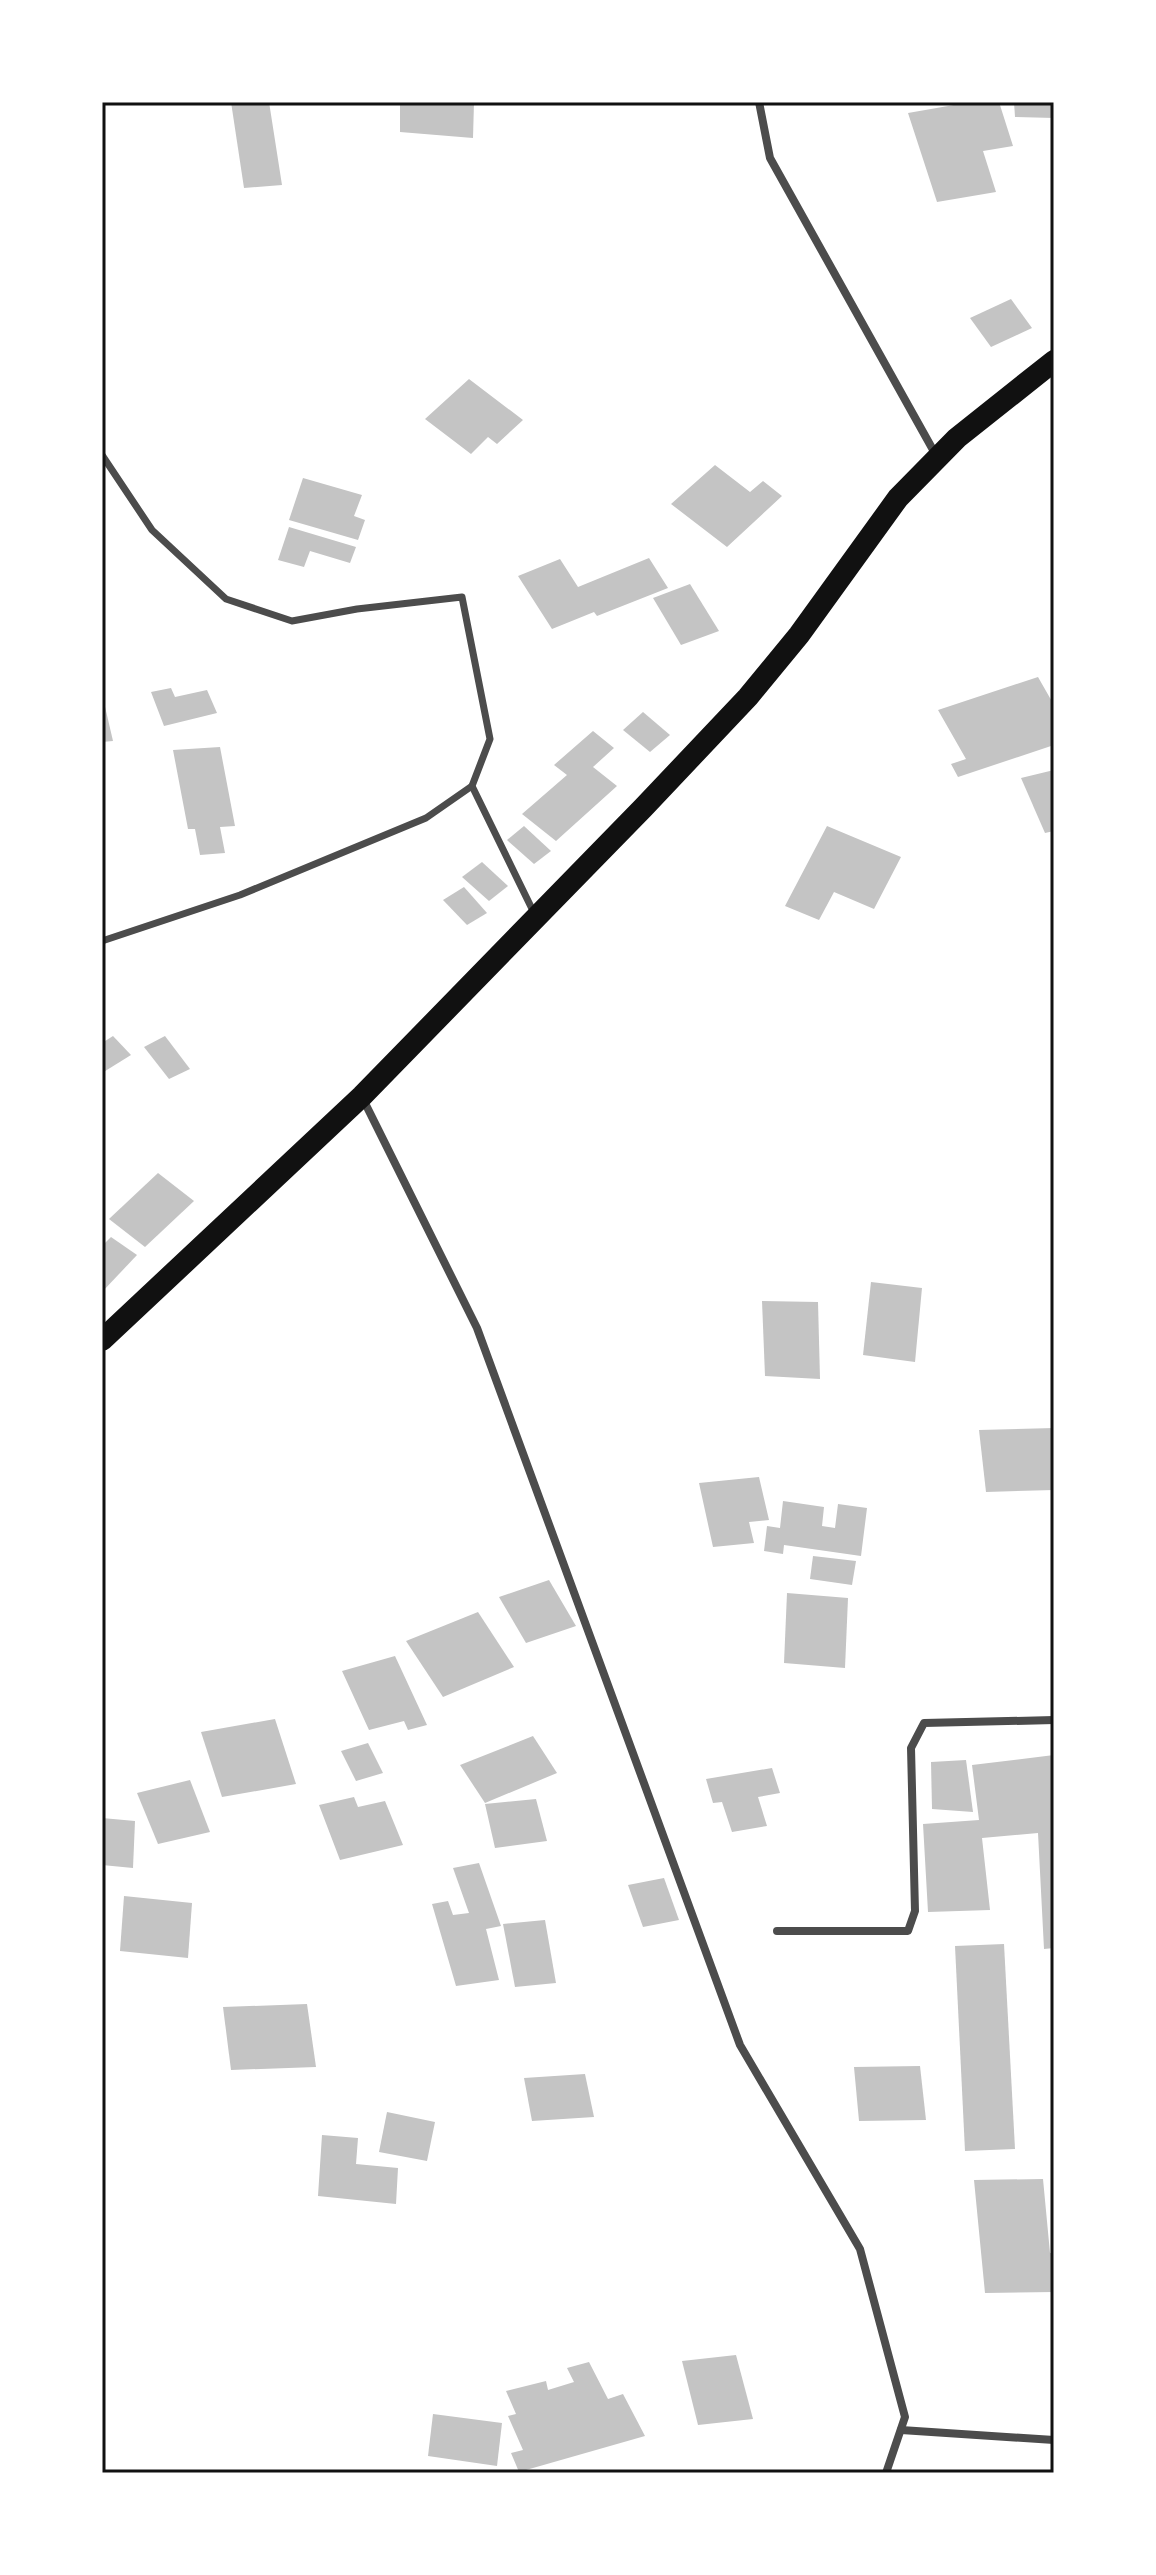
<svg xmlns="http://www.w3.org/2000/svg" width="1156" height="2575" font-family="'PT Sans Narrow',sans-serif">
<rect width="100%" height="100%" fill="#fff"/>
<!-- building -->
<g fill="#c4c4c4">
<path d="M231 102H269L282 185 244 188Z"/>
<path d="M400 102H474L473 138 400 132Z"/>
<path d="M971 102H999L1013 146 983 151 996 192 937 202 908 113Z"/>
<path d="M1014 102H1054V118L1015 117Z"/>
<path d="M1011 299 1032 328 991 347 970 318Z"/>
<path d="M469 379 523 420 497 444 488 437 471 454 425 419Z"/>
<path d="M715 465 750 492 763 481 782 496 727 547 671 504Z"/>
<path d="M303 478 362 495 354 516 365 520 358 540 289 520Z"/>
<path d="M289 527 356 547 350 563 310 551 304 567 278 560Z"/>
<path d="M649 558 668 588 597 616 594 612 552 629 518 576 560 559 578 587Z"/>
<path d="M690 584 719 631 681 645 653 598Z"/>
<path d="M1038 677 1054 705V745L958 777 951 764 966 759 938 710Z"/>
<path d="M171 688 175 697 207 690 217 713 164 726 151 692Z"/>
<path d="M102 698H103L113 741 102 742Z"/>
<path d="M643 712 670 735 650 752 623 730Z"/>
<path d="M593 731 614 748 593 767 617 786 556 841 522 814 567 775 554 765Z"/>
<path d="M220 747 235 826 220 827 225 853 200 855 195 829H188L173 750Z"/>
<path d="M1054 770V831L1045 833 1021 778Z"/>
<path d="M524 826 551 851 534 864 507 840Z"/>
<path d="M827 826 901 857 874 909 834 892 819 920 785 906Z"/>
<path d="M482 862 508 886 489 901 462 877Z"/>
<path d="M464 887 487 913 467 925 443 900Z"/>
<path d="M113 1036 131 1055 102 1073V1043Z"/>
<path d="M165 1036 190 1069 169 1079 144 1047Z"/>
<path d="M158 1173 194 1201 145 1247 109 1219Z"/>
<path d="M111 1237 137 1255 102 1292V1246Z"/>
<path d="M871 1282 922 1288 915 1362 863 1355Z"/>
<path d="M762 1301 818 1302 820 1379 765 1376Z"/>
<path d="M1054 1428V1490L986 1492 979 1430Z"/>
<path d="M759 1477 769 1520 749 1522 754 1543 713 1547 699 1483Z"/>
<path d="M783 1501 824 1507 822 1526 835 1528 838 1504 867 1508 861 1556 784 1545 783 1554 764 1551 767 1526 780 1528Z"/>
<path d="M813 1556 856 1561 852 1585 810 1579Z"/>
<path d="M549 1580 576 1626 526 1643 499 1597Z"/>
<path d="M787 1593 848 1598 845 1668 784 1663Z"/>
<path d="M478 1612 514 1667 443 1697 406 1641Z"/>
<path d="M395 1656 427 1725 408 1730 404 1721 369 1730 342 1671Z"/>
<path d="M275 1719 296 1784 222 1797 201 1732Z"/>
<path d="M533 1736 557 1773 485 1803 460 1765Z"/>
<path d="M368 1743 383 1773 356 1781 341 1751Z"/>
<path d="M1054 1755V1948L1044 1949 1038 1833 982 1838 990 1910 928 1912 923 1824 979 1820 972 1765Z"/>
<path d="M966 1760 973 1812 932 1809 931 1762Z"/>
<path d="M772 1768 780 1793 758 1797 767 1826 732 1832 722 1802 713 1803 706 1779Z"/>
<path d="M190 1780 210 1832 158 1844 137 1793Z"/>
<path d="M354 1797 358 1807 385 1801 403 1845 340 1860 319 1805Z"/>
<path d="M536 1799 547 1841 495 1848 485 1804Z"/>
<path d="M102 1818 135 1821 133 1868 102 1865Z"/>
<path d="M479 1863 501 1926 486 1929 499 1980 456 1986 432 1904 448 1901 453 1915 469 1913 453 1868Z"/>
<path d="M664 1878 679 1920 643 1927 628 1885Z"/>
<path d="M124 1896 192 1903 188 1958 120 1951Z"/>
<path d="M545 1920 556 1983 515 1987 503 1924Z"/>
<path d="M1004 1944 1015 2149 965 2151 955 1946Z"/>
<path d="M307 2004 316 2067 231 2070 223 2007Z"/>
<path d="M920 2066 926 2120 859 2121 854 2067Z"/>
<path d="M585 2074 594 2117 532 2121 524 2078Z"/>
<path d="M387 2112 435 2122 427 2161 379 2152Z"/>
<path d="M322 2135 358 2138 356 2164 398 2168 396 2204 318 2196Z"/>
<path d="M1043 2179 1050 2253H1054V2292L985 2293 974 2180Z"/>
<path d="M736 2355 753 2419 698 2425 682 2361Z"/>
<path d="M589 2362 608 2399 623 2394 645 2436 519 2472 511 2453 523 2450 508 2416 516 2414 506 2391 546 2381 548 2390 574 2382 567 2368Z"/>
<path d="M433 2414 502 2423 497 2466 428 2456Z"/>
</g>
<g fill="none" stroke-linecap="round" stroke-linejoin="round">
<!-- pedestrian -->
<g stroke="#4c4c4c" stroke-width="7">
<path d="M102 455 152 530 226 599 292 621 357 609 462 597 490 739 472 786 535 915"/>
<path d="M102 941 240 895 426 818 472 786"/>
</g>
<!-- minor -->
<g stroke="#4c4c4c" stroke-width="8">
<path d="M759 102 770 158 937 457"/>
<path d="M362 1097 477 1328 740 2045 860 2249 905 2417 886 2473"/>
<path d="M777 1931H908L915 1911 911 1748 924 1723 1054 1720"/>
<path d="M901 2430 1054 2440"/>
</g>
<!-- trunk -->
<path stroke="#111" stroke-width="22" d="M102 1340 362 1096 643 808 748 697 799 635 898 498 957 438 1054 361"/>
</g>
<!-- border -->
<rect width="1156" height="2575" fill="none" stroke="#ffffff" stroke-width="208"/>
<rect x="104" y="104" width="948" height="2367" fill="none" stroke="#111" stroke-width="3"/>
</svg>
